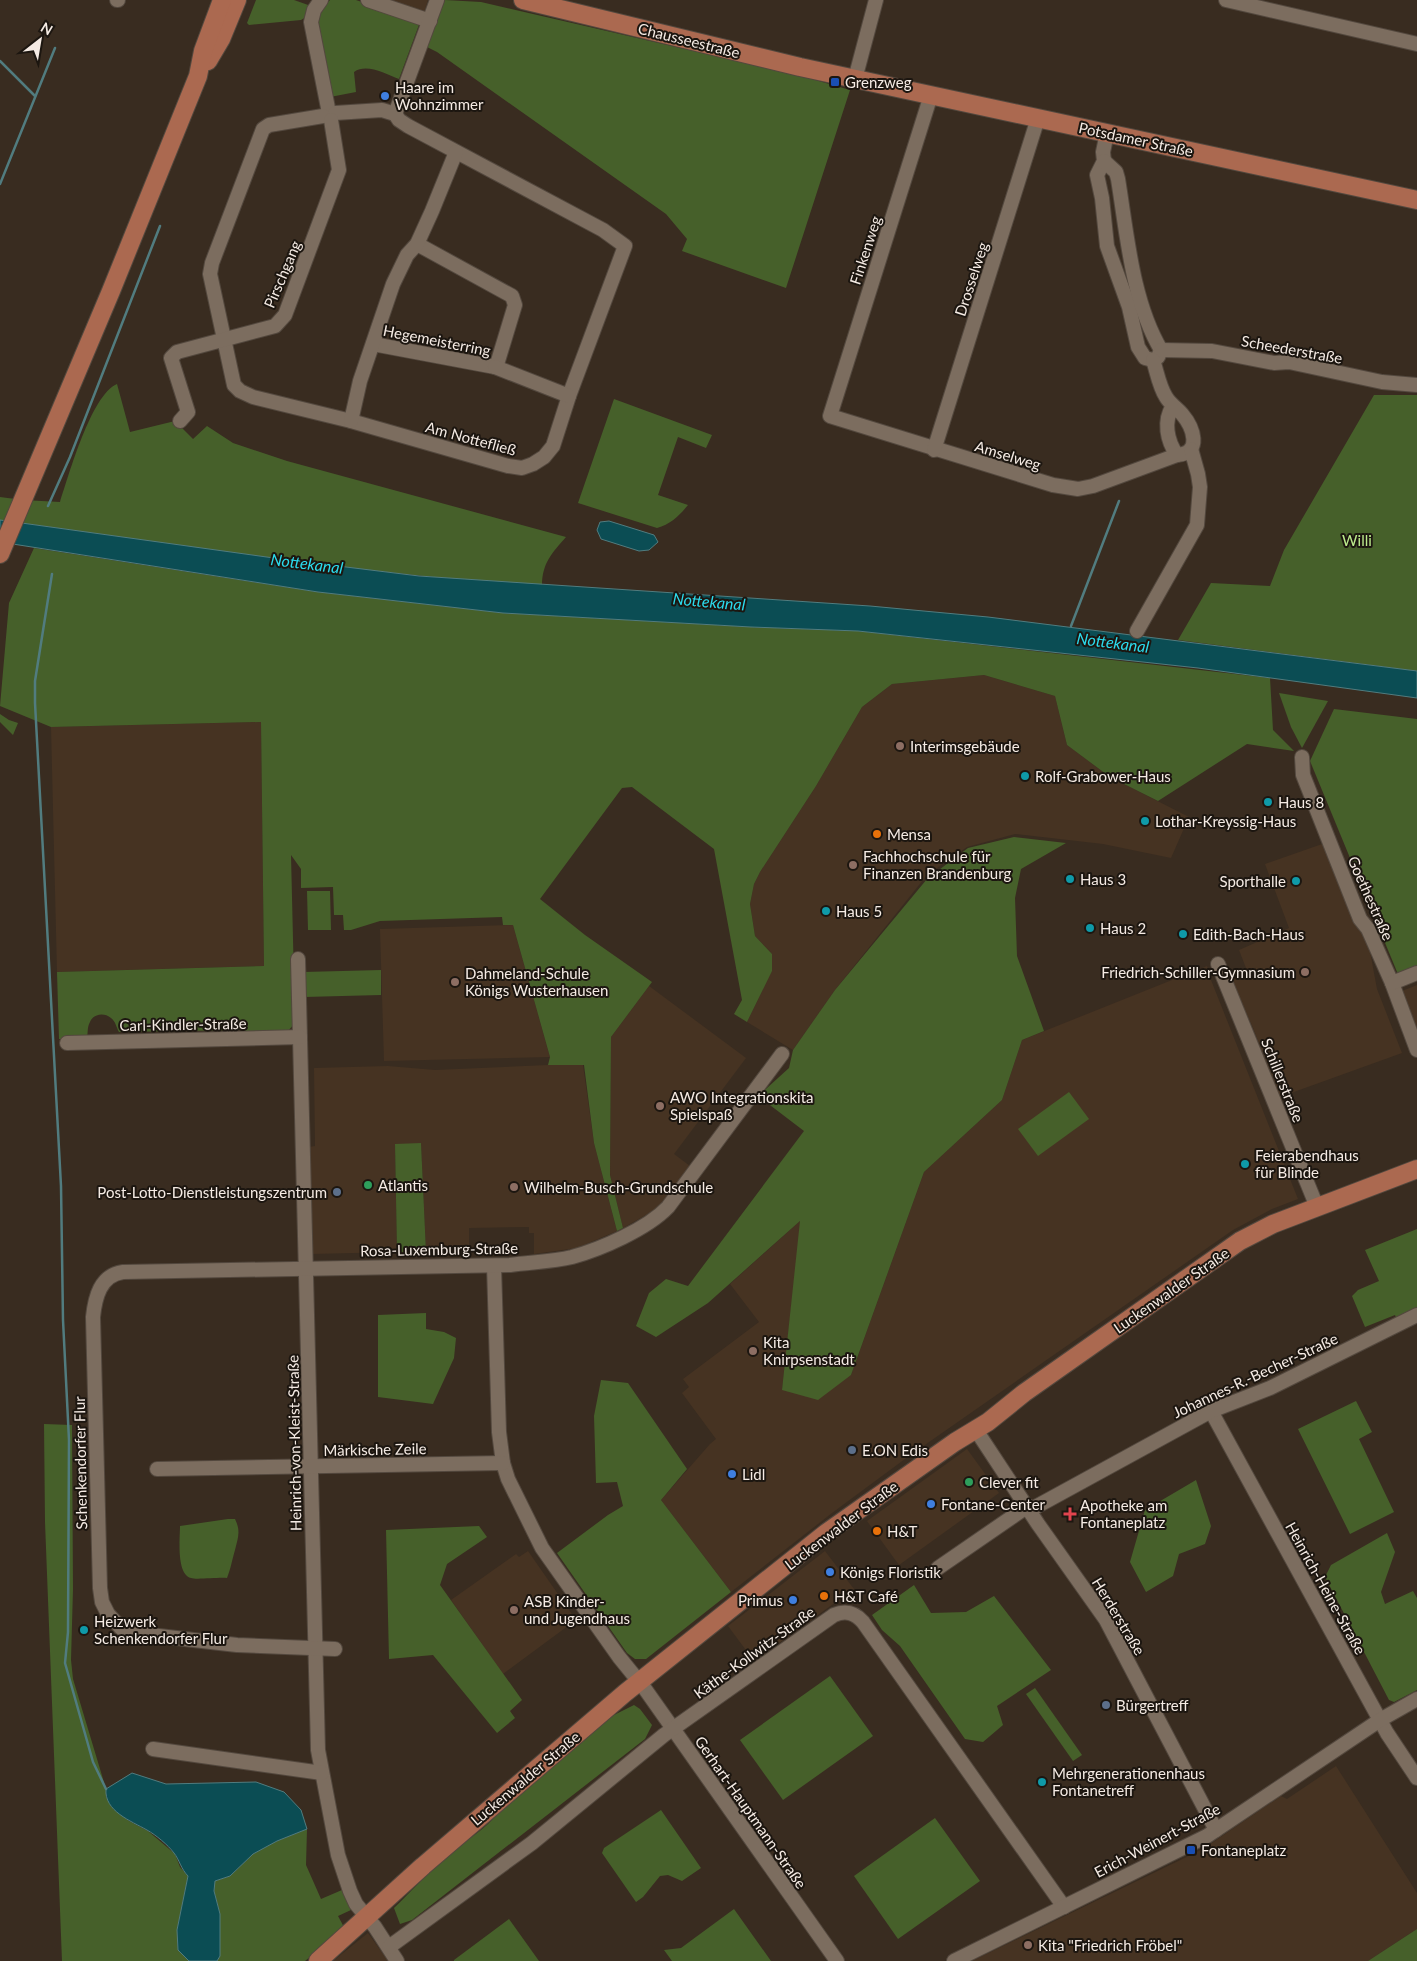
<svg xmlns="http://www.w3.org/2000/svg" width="1417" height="1961" font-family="Lato,sans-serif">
<rect width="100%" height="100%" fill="#392c20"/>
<!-- built -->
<g fill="#463322">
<path d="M375 0H428L423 16Z"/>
<path d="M984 675 1055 696 1067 745 1110 777 1189 817 1171 858 1103 844 1015 834 967 847 927 875 835 990 793 1050 747 1022 772 970V954L755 936 750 904 754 884 760 872 816 786 862 707 892 684Z"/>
<path d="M261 722 264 966 57 972 51 727Z"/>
<path d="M1325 843 1366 930 1377 989 1402 1053 1280 1097 1253 1028 1229 975 1246 968 1239 950 1289 928 1265 864Z"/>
<path d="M513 925 550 1057 384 1061 380 929Z"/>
<path d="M1207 966 1210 974 1209 975 1298 1199 1272 1209 1233 1230 909 1456 832 1513 731 1592 661 1500 710 1444 716 1439 682 1393 689 1387 683 1379 759 1322 730 1284 801 1220 782 1390 851 1375 924 1172 1002 1100 1022 1040Z"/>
<path d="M1417 985V1028L1402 991Z"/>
<path d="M649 986 746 1058 674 1154 690 1166 660 1207 623 1228 610 1175 611 1037Z"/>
<path d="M548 1065H583L594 1143 617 1231 577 1248 534 1254V1233H529V1227L469 1228V1251L426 1252 421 1144H395L397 1252 311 1254 309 1147 315 1146 314 1068 388 1066 435 1070Z"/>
<path d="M967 1449 999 1493 899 1565 867 1521Z"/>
<path d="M528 1551 576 1620 503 1674 451 1600 516 1554 519 1557Z"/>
<path d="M825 1551 854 1589 754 1661 728 1626Z"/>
<path d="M1336 1766 1417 1893V1929L1368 1961H972L1203 1849 1281 1796 1287 1799Z"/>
<path d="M368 1933 388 1961H333Z"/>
</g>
<!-- green -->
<g fill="#46602a">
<path d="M256 0H294L311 6 306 17 301 20 249 25 247 23Z"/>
<path d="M330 0H356L420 22 399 79C385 74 367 63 354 72L356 92 330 97 315 27 318 13Z"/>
<path d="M445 0 481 2 798 75 850 90 786 288 682 251 687 239 666 214 437 52 427 47Z"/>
<path d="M117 384 130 432 175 421 193 439 207 426 233 443 287 461 566 537C552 553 542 563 542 586 360 574 181 545 0 520V497L23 500 60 502C69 475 91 395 117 384Z"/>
<path d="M1374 395H1417V671L1178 640 1211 583 1270 586 1284 550Z"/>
<path d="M614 399 712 435 706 448 678 437 658 495 688 505C679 516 671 524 657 528L578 503Z"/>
<path d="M34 548 318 592 503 613 751 627 858 631 1270 678 1273 730 1294 751 1247 744 1158 801 1110 777 1067 745 1055 696 984 675 892 684 862 707 816 786 760 872 754 884 750 904 755 936 772 954V971L747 1022 734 1014 742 1000 714 849 632 787 622 788 540 899 585 935 652 982 611 1037 610 1175 623 1228 617 1231 594 1143 584 1065H548L550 1057 513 925H503L502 917 380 921 351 930H344L343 915H334L333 887 301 888V869L291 855 295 1023 288 1031 244 1036 241 1030 119 1032C116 1027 116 1022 111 1018 104 1012 93 1014 90 1022 87 1027 88 1034 87 1039H59L57 972 264 966 261 722 51 727 0 706 9 603Z"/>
<path d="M1279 693 1328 701 1302 748 1291 727Z"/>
<path d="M1334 709 1417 719V973L1400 979 1310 761Z"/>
<path d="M0 714 9 720 18 723 13 735 0 722Z"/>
<path d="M1014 837 1066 843 1021 869 1015 898 1017 956 1044 1031 1022 1040 1002 1100 924 1172 851 1375 818 1400 782 1390 800 1221 708 1303 656 1337 636 1326 649 1293 666 1279 688 1286 804 1131 758 1096 789 1068 793 1050 835 990 927 879 968 848Z"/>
<path d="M307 891H330L331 930H308Z"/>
<path d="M381 970V995L304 997 303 972Z"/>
<path d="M1069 1092 1089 1119 1038 1156 1018 1129Z"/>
<path d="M421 1143 426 1252H397L395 1144Z"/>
<path d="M1417 1229V1313L1399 1325 1395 1315 1365 1327 1352 1296 1358 1290 1379 1281 1365 1250Z"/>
<path d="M426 1313V1329L444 1332 456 1338 454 1358 433 1404 378 1397V1315Z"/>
<path d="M601 1380 628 1383 687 1469 661 1500 731 1592 646 1659H635L627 1653 557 1553 608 1515 623 1506 617 1482 596 1483 594 1416Z"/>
<path d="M1356 1401 1372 1432 1359 1439 1394 1512 1350 1534 1298 1429Z"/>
<path d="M44 1424 72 1425 73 1589 71 1660 73 1679 106 1789V1797L112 1807 129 1821 148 1831 175 1854 180 1867 188 1876 177 1930 178 1950 189 1961H62L45 1522Z"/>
<path d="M1196 1480 1211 1526 1205 1544 1179 1554 1173 1576 1146 1592 1130 1562 1145 1510Z"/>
<path d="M228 1519H235C241 1531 238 1538 235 1550 232 1560 231 1568 227 1578 219 1577 196 1580 191 1578 176 1574 180 1538 180 1526Z"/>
<path d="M479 1526 487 1537 447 1564 440 1585 522 1700 510 1711 515 1718 497 1733 433 1655 389 1659 386 1530Z"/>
<path d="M1387 1533 1395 1552 1381 1592 1385 1604 1413 1591 1417 1598V1690L1394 1702 1389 1700 1325 1577 1331 1565Z"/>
<path d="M914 1585 931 1613 966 1612 994 1596 1051 1670 997 1706 1003 1725 983 1742 965 1739 900 1646 882 1630 872 1615Z"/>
<path d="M830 1676 873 1736 783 1800 740 1740Z"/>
<path d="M1035 1688 1082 1755 1073 1761 1026 1694Z"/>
<path d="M634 1705 640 1709 652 1725 645 1739 412 1920 400 1924 394 1908C413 1890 429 1871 449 1854 467 1839 484 1831 499 1812L603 1722 614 1715Z"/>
<path d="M661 1810 701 1868 682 1881 668 1875 660 1876 643 1897 636 1902 602 1853 604 1848Z"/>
<path d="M935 1818 980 1881 898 1939 854 1876Z"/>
<path d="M307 1829 306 1865 321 1899 342 1890 351 1910 338 1916 345 1929 305 1961H217L220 1956V1914L214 1891 215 1881 230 1876 253 1854 277 1841Z"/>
<path d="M734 1909 771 1961H672L664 1950 681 1948Z"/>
<path d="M509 1919 539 1961H454V1960Z"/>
<path d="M1417 1929V1961H1368Z"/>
</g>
<!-- water -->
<g fill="#0b4d54" stroke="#517c7f">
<path d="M0 520 281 559 419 576 870 606 988 617 1417 671V698L1198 668 858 631 751 627 503 613 318 592 0 542Z"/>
<path d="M609 521 654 535 658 542 649 550 639 551 601 539 597 530 600 522Z"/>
<path d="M132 1773 166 1784 256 1782 284 1792 301 1810 307 1829 277 1841 253 1854 230 1876 215 1881 214 1891 220 1914V1956L217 1961H189L178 1950 177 1930 188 1876C181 1869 179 1859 174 1853 168 1845 156 1835 147 1830 131 1821 104 1811 106 1789Z"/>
</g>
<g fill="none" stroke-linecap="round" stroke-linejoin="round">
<!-- stream -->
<g stroke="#517c7f" stroke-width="2.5">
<path d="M0 61 35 96"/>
<path d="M0 184 55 48"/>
<path d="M48 506 70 457 160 226"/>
<path d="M52 574 35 681V703L61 1186 63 1320 69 1440 68 1632 65 1663 93 1762 106 1789"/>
<path d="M1071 626 1119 501"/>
</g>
<defs>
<g id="minor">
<path d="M117 0H118"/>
<path d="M321 0 314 10 311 22 328 108"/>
<path d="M368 0 430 21"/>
<path d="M1226 0 1417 44"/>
<path d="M855 79 876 0"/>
<path d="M931 95 830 416 1053 485 1078 489 1093 486 1177 455"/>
<path d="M395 114 437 0"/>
<path d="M323 116 269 125 263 129 212 263 210 274 234 385 240 391 253 397 351 421 508 466 522 468 533 464 544 457 553 446 569 396 625 246 603 230 408 126 399 120 395 114 382 110 335 113"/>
<path d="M1107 133 1103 152 1104 161 1097 175 1102 198 1107 246 1129 307 1138 347 1145 358 1153 360"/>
<path d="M1104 161 1116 172 1118 179C1127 234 1132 301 1161 350L1158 357"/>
<path d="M373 344 495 367 498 361 515 305 512 296 417 244"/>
<path d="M1161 350 1212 351 1274 363 1289 362 1382 382 1417 385"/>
<path d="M1153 360C1157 372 1159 386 1166 397 1170 404 1177 408 1182 414 1193 427 1203 453 1177 455 1167 441 1163 421 1173 406"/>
<path d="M495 367 569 396"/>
<path d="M180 421 188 412 171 358 177 352 275 326 285 315 339 170 331 120"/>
<path d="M351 421 360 381 393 284 407 255 417 244 432 211 456 152"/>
<path d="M934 450 1038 118"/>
<path d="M1137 631 1197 525 1200 487 1198 474 1191 449"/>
<path d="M1302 757 1303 775 1360 919 1368 929 1392 983 1417 1050"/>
<path d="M298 959 318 1750 338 1855 350 1891 356 1904 375 1927 397 1961"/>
<path d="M1218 964 1317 1207"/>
<path d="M1392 983 1417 973"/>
<path d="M67 1043 300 1037"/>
<path d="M494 1266 499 1432 503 1463 508 1479 542 1548 619 1657 645 1689 837 1961"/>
<path d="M1211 1411 1387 1733 1417 1778"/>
<path d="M976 1430 1038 1524 1106 1620 1216 1830"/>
<path d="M157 1469 503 1463"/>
<path d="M1030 1510 1211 1411 1270 1388 1417 1315"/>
<path d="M938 1568 1028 1506"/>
<path d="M335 1649 237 1645 133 1633 121 1628 108 1614 102 1602 100 1588 93 1317C95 1298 100 1275 123 1272L510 1265C530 1262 552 1262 572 1257 601 1249 647 1229 668 1207L782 1054"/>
<path d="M153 1749 322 1773"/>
<path d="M389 1947 532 1843 664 1735 834 1615C846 1610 855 1613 863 1622L1064 1907"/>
<path d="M954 1961 1207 1836 1380 1720 1417 1699"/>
</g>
<g id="major">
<path d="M523 0 800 67 1417 200"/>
<path d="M208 61 221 39 237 0"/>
<path d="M0 554 111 291 198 76 203 51 222 0"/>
<path d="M318 1961 423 1866 625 1693 826 1533 955 1442 988 1422 1024 1393 1240 1241 1273 1224 1417 1169"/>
</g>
</defs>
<!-- minor casing -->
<use href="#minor" stroke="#53483e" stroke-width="16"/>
<!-- major casing -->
<use href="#major" stroke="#53483e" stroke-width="20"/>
<!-- minor -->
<use href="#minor" stroke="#7c6d5f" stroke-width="14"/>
<!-- major -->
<use href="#major" stroke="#ab6950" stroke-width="18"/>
</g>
<!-- markers -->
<g fill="#1a4fb4" stroke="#1c1610" stroke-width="2">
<rect x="830" y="77" width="10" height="10" rx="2.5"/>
<rect x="1186" y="1845" width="10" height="10" rx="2.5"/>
</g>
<g fill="#3f7fe0" stroke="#1c1610" stroke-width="2">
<circle cx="385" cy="96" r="5"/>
<circle cx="732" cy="1474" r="5"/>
<circle cx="931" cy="1504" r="5"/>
<circle cx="830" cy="1572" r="5"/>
<circle cx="793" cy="1600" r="5"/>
</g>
<g fill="#8d6e63" stroke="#1c1610" stroke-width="2">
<circle cx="900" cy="746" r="5"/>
<circle cx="853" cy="865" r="5"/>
<circle cx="1305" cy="972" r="5"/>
<circle cx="455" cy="982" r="5"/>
<circle cx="660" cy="1106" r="5"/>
<circle cx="514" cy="1187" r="5"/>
<circle cx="753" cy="1351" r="5"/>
<circle cx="514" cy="1610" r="5"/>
<circle cx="1028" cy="1945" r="5"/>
</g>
<g fill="#0f9aa8" stroke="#1c1610" stroke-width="2">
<circle cx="1025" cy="776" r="5"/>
<circle cx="1268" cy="802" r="5"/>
<circle cx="1145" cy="821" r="5"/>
<circle cx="1070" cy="879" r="5"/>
<circle cx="1296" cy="881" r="5"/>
<circle cx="826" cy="911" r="5"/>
<circle cx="1090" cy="928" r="5"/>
<circle cx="1183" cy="934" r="5"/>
<circle cx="1245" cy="1164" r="5"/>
<circle cx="84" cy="1630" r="5"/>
<circle cx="1042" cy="1782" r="5"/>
</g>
<g fill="#e8710a" stroke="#1c1610" stroke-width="2">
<circle cx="877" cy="834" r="5"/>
<circle cx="877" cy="1531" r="5"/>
<circle cx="824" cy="1596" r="5"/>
</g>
<g fill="#2e9e5b" stroke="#1c1610" stroke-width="2">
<circle cx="368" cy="1185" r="5"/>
<circle cx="969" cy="1482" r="5"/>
</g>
<g fill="#5c6f8a" stroke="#1c1610" stroke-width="2">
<circle cx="337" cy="1192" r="5"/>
<circle cx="852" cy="1450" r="5"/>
<circle cx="1106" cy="1705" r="5"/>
</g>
<path fill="#e0444e" stroke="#1c1610" stroke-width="2" d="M1067.5 1506.5h5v5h5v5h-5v5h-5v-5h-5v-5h5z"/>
<g text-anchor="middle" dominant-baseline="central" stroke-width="4" stroke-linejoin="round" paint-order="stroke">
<!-- street labels -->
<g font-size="15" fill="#f5ebe4" stroke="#1c1610">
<text transform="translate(689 40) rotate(14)">Chausseestraße</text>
<text transform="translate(1136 139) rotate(12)">Potsdamer Straße</text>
<text transform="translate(865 250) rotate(-72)">Finkenweg</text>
<text transform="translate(282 274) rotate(-67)">Pirschgang</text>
<text transform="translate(971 279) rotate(-72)">Drosselweg</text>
<text transform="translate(437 340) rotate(11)">Hegemeisterring</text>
<text transform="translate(1292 349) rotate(10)">Scheederstraße</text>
<text transform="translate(471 438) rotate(15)">Am Nottefließ</text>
<text transform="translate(1008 455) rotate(17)">Amselweg</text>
<text transform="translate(1371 898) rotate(66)">Goethestraße</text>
<text transform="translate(183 1024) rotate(-1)">Carl-Kindler-Straße</text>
<text transform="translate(1283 1080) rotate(68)">Schillerstraße</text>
<text transform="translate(439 1249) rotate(-1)">Rosa-Luxemburg-Straße</text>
<text transform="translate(1171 1290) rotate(-35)">Luckenwalder Straße</text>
<text transform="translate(1255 1375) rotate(-25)">Johannes-R.-Becher-Straße</text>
<text transform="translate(294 1443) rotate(-91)">Heinrich-von-Kleist-Straße</text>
<text transform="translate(375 1449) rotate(-1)">Märkische Zeile</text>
<text transform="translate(80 1463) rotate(-91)">Schenkendorfer Flur</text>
<text transform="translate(841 1525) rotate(-37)">Luckenwalder Straße</text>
<text transform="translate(1326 1588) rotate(61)">Heinrich-Heine-Straße</text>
<text transform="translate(1119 1616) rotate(59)">Herderstraße</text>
<text transform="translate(754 1652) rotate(-36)">Käthe-Kollwitz-Straße</text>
<text transform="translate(525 1778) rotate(-40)">Luckenwalder Straße</text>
<text transform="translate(751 1812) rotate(55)">Gerhart-Hauptmann-Straße</text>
<text transform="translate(1157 1840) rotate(-28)">Erich-Weinert-Straße</text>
</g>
<!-- poi labels -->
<g font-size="15" fill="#f5ebe4" stroke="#1c1610" text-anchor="start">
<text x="845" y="82">Grenzweg</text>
<text x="395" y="87">Haare im<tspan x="395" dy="17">Wohnzimmer</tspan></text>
<text x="910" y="746">Interimsgebäude</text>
<text x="1035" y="776">Rolf-Grabower-Haus</text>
<text x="1278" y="802">Haus 8</text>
<text x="1155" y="821">Lothar-Kreyssig-Haus</text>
<text x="887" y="834">Mensa</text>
<text x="863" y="856">Fachhochschule für<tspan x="863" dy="17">Finanzen Brandenburg</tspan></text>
<text x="1080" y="879">Haus 3</text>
<text x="1286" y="881" text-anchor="end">Sporthalle</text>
<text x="836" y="911">Haus 5</text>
<text x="1100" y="928">Haus 2</text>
<text x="1193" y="934">Edith-Bach-Haus</text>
<text x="1295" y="972" text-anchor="end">Friedrich-Schiller-Gymnasium</text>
<text x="465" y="973">Dahmeland-Schule<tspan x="465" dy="17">Königs Wusterhausen</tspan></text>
<text x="670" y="1097">AWO Integrationskita<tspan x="670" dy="17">Spielspaß</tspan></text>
<text x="1255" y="1155">Feierabendhaus<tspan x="1255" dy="17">für Blinde</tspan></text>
<text x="378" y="1185">Atlantis</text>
<text x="524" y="1187">Wilhelm-Busch-Grundschule</text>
<text x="327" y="1192" text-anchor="end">Post-Lotto-Dienstleistungszentrum</text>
<text x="763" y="1342">Kita<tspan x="763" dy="17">Knirpsenstadt</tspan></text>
<text x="862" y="1450">E.ON Edis</text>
<text x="742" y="1474">Lidl</text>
<text x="979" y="1482">Clever fit</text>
<text x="941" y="1504">Fontane-Center</text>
<text x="1080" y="1505">Apotheke am<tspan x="1080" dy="17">Fontaneplatz</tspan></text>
<text x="887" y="1531">H&amp;T</text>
<text x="840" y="1572">Königs Floristik</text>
<text x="834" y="1596">H&amp;T Café</text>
<text x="783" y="1600" text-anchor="end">Primus</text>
<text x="524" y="1601">ASB Kinder-<tspan x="524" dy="17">und Jugendhaus</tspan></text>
<text x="94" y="1621">Heizwerk<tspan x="94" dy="17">Schenkendorfer Flur</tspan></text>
<text x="1116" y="1705">Bürgertreff</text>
<text x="1052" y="1773">Mehrgenerationenhaus<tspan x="1052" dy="17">Fontanetreff</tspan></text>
<text x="1201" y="1850">Fontaneplatz</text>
<text x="1038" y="1945">Kita "Friedrich Fröbel"</text>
</g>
<!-- park labels -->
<g font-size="15" fill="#bceb8c" stroke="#1c1610">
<text x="1357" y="540">Willi</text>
</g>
<!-- water labels -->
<g font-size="16" font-style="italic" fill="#2bdbed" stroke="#1c1610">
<text transform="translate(307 563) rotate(7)">Nottekanal</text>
<text transform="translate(709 601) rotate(5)">Nottekanal</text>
<text transform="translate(1113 642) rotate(7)">Nottekanal</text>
</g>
</g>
<!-- north arrow -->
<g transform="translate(40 40) rotate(31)" stroke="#1c1610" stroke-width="4" paint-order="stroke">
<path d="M0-4L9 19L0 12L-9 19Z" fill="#f5ebe4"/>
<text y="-8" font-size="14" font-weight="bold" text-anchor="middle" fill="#f5ebe4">N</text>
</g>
</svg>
